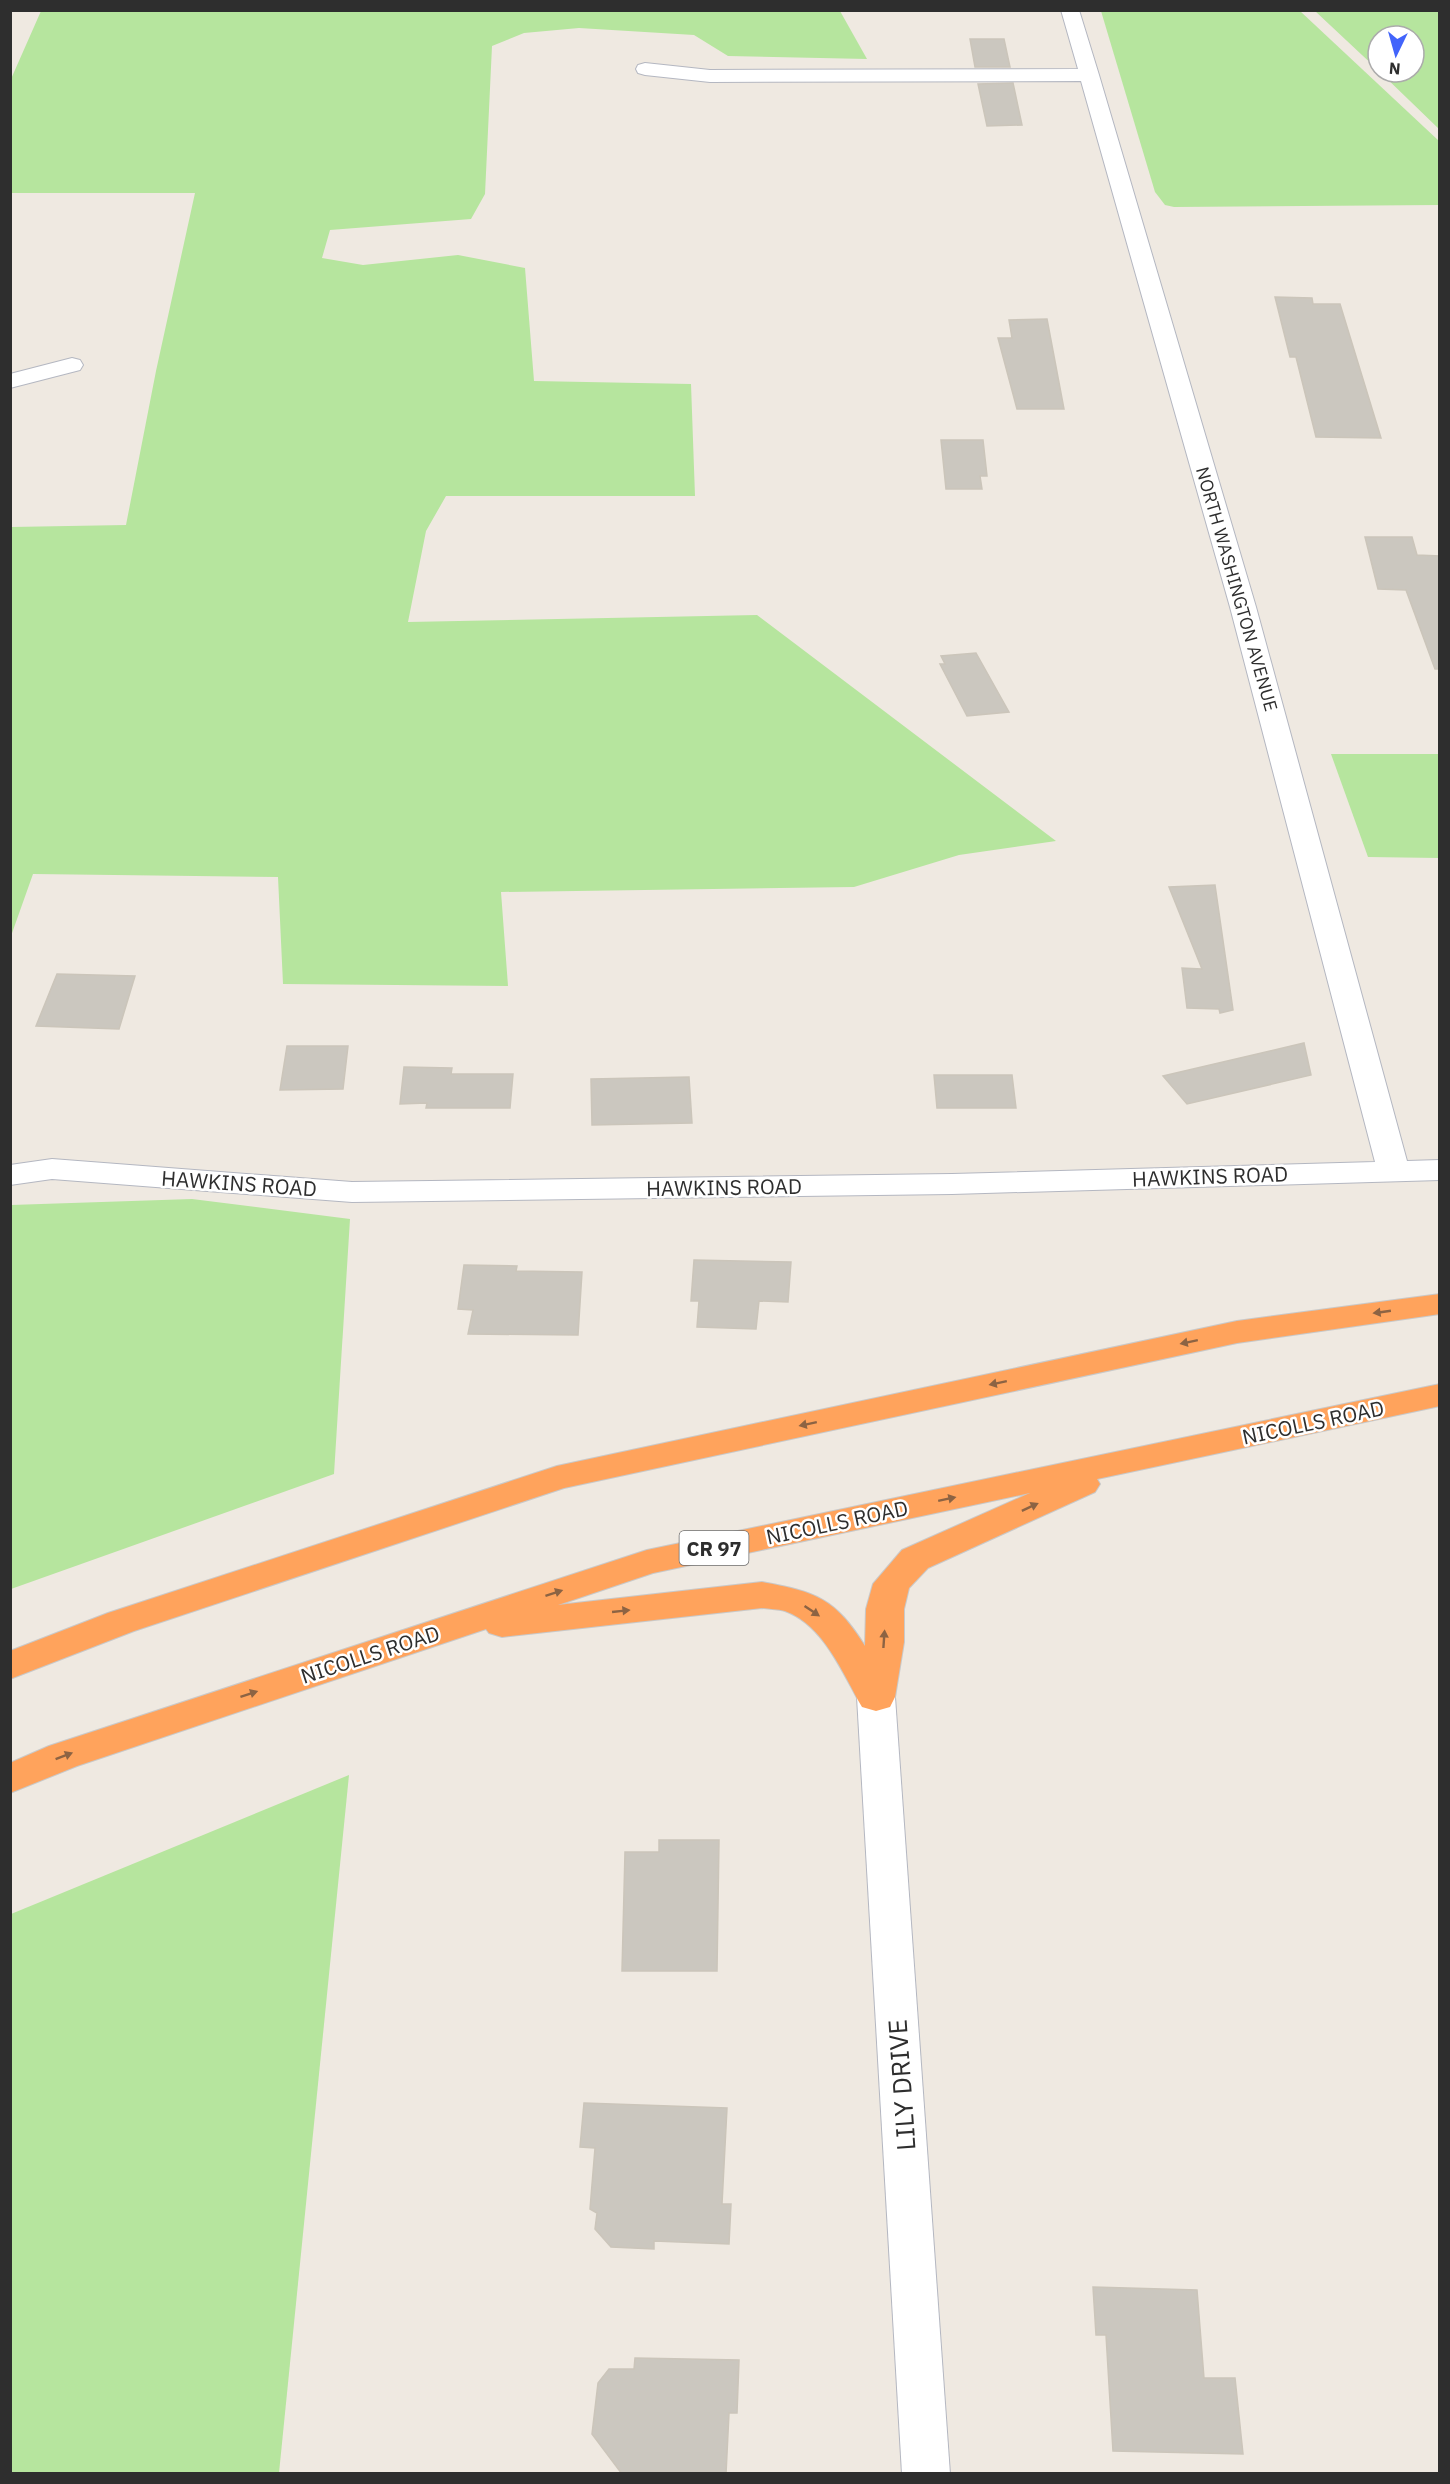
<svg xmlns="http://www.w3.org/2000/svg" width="1450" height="2484" font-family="'IBM Plex Sans',sans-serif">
<rect width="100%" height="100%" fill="#efe9e1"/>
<!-- green -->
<g fill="#b6e59e">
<path d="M41 11H840L867 59 728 56 694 35 579 28 524 33 492 46 485 194 471 219 330 230 322 258 363 265 458 255 525 268 534 381 691 384 695 496H446L426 531 408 622 757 615 1056 841 959 855 854 887 501 892 508 986 283 984 278 877 33 874 11 936V527L126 525 156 371 195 193H11V79Z"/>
<path d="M1101 11H1300L1439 141V205L1174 207 1165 205 1155 192Z"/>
<path d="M1315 11H1439V129L1380 72H1414V36H1378V70Z"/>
<path d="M1331 754H1439V858L1368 857Z"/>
<path d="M192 1199 350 1219 334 1474 11 1589V1205Z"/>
<path d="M349 1775 279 2473H11V1914Z"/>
</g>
<!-- building -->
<g fill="#cbc7bf" stroke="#cbc5ba" stroke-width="1.5">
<path d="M970 39H1004L1010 67H975Z"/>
<path d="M1013 83 1022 125 987 126 978 84Z"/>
<path d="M1275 297 1312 298 1313 304H1340L1381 438 1316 437 1296 357H1290Z"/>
<path d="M1047 319 1064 409H1017L998 338H1012L1009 320Z"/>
<path d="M941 440H983L987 476H980L982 489H946Z"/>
<path d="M1365 537H1412L1417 555 1440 556V669H1435L1406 590 1378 589Z"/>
<path d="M976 653 1009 712 967 716 940 664H945L941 656Z"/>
<path d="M1215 885 1233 1010 1220 1013 1219 1009 1187 1008 1182 968 1202 969 1169 887Z"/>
<path d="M57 974 135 976 119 1029 36 1026Z"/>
<path d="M1304 1043 1311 1075 1187 1104 1163 1076Z"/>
<path d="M287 1046H348L343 1089 280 1090Z"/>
<path d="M404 1067 452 1068 451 1074H513L510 1108H426L427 1103 400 1104Z"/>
<path d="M934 1075H1012L1016 1108H937Z"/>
<path d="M689 1077 692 1123 592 1125 591 1079Z"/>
<path d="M694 1260 791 1262 788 1302 759 1301 756 1329 697 1327 699 1301H691Z"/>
<path d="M464 1265 517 1266 516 1271 582 1272 578 1335 468 1334 473 1310 458 1309Z"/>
<path d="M659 1840H719L717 1971H622L625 1852H659Z"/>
<path d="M584 2103 727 2108 722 2204H731L729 2244 654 2241V2249L611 2247 595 2229 597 2213 590 2209 595 2148 580 2147Z"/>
<path d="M1093 2287 1197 2290 1204 2378H1235L1243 2454 1113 2451 1106 2335H1096Z"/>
<path d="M635 2358 739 2360 737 2413H729L726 2474H622L592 2434 598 2383 609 2369H634Z"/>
</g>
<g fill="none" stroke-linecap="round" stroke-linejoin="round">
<defs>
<g id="minor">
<path d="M1061 10H1079L1099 75 1256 607 1407 1161 1440 1160V1180L952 1194 352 1202 52 1179 10 1185V1165L52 1159 352 1182 952 1174 1375 1162 1230 607 1081 81 710 82 645 75 638 73 636 69 638 65 645 63 710 70 1078 69Z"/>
<path d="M72 358 80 360 83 365 80 370 10 388V374Z"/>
<path d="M876 1683 890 1687 895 1697 950 2474H902L857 1697 862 1687Z"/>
</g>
<g id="highway">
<path d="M1440 1294V1314L1237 1343 564 1488 134 1631 10 1679V1651L108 1613 557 1466 1237 1321Z"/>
<path d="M1440 1384V1406L1097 1479 1100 1484 1095 1492 928 1568 909 1588 904 1609V1642L895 1697 890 1707 876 1711 862 1707C843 1674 824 1625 785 1611 778 1609 769 1609 762 1608L502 1637 489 1633 486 1629 77 1766 10 1793V1763L49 1746 647 1550ZM1030 1493 902 1550 873 1584 866 1609 865 1646C835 1598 816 1592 762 1582L558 1605 653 1573Z"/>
</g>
</defs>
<!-- minor casing -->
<use href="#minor" stroke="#b4b7c1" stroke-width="2"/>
<!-- highway casing -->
<use href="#highway" stroke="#c9c9c9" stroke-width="2"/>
<!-- minor -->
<use href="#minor" fill="#fff" fill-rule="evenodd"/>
<!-- highway -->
<use href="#highway" fill="#ffa35c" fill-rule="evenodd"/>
</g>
<!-- one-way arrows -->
<defs><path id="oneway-solid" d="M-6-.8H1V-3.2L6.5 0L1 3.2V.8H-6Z" transform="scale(1.5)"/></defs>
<g fill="#8c6343">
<use href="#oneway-solid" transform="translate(1382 1312) rotate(172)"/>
<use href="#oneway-solid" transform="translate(1189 1342) rotate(168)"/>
<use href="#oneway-solid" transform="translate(998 1383) rotate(168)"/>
<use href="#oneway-solid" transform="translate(808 1424) rotate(168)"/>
<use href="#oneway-solid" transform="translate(947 1499) rotate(-12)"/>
<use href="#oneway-solid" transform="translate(1030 1507) rotate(-25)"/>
<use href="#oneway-solid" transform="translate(554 1593) rotate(-18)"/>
<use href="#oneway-solid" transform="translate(621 1611) rotate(-6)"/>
<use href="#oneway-solid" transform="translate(812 1611) rotate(34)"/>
<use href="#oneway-solid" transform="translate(884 1639) rotate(-86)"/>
<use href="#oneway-solid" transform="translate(249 1694) rotate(-18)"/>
<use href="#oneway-solid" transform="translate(64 1756) rotate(-21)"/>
</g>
<g text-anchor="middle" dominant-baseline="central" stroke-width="5" stroke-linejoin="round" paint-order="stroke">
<!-- far-street labels -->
<g font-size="18" fill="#2e2e2e" stroke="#fff">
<text transform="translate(1237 589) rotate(74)">NORTH WASHINGTON AVENUE</text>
</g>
<!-- shield labels -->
<rect fill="#fff" stroke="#6d6d6d" stroke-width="1.5" x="679.5" y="1531" width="69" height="34" rx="4.5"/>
<g font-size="20" font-weight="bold" fill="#2e2e2e">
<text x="714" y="1548">CR 97</text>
</g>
<!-- street labels -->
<g font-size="21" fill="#2e2e2e" stroke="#fff">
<text transform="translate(1210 1176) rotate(-2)">HAWKINS ROAD</text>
<text transform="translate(239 1183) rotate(4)">HAWKINS ROAD</text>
<text transform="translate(724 1187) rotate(-1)">HAWKINS ROAD</text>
<text transform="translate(1313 1422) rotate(-12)">NICOLLS ROAD</text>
<text transform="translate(837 1522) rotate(-12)">NICOLLS ROAD</text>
<text transform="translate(370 1654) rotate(-18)">NICOLLS ROAD</text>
</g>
<!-- near-street labels -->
<g font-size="26" fill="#2e2e2e" stroke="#fff">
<text transform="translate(901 2085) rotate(-94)">LILY DRIVE</text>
</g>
</g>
<!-- border -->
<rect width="1450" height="2484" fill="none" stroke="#2e2e2e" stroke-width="24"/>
<!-- north arrow -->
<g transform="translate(1396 54) rotate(185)"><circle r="28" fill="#ffffff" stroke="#ababab" stroke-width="1.5"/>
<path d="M0-4.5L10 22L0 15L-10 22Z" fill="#4264fb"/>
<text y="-9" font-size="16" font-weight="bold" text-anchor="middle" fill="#2e2e2e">N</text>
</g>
</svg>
